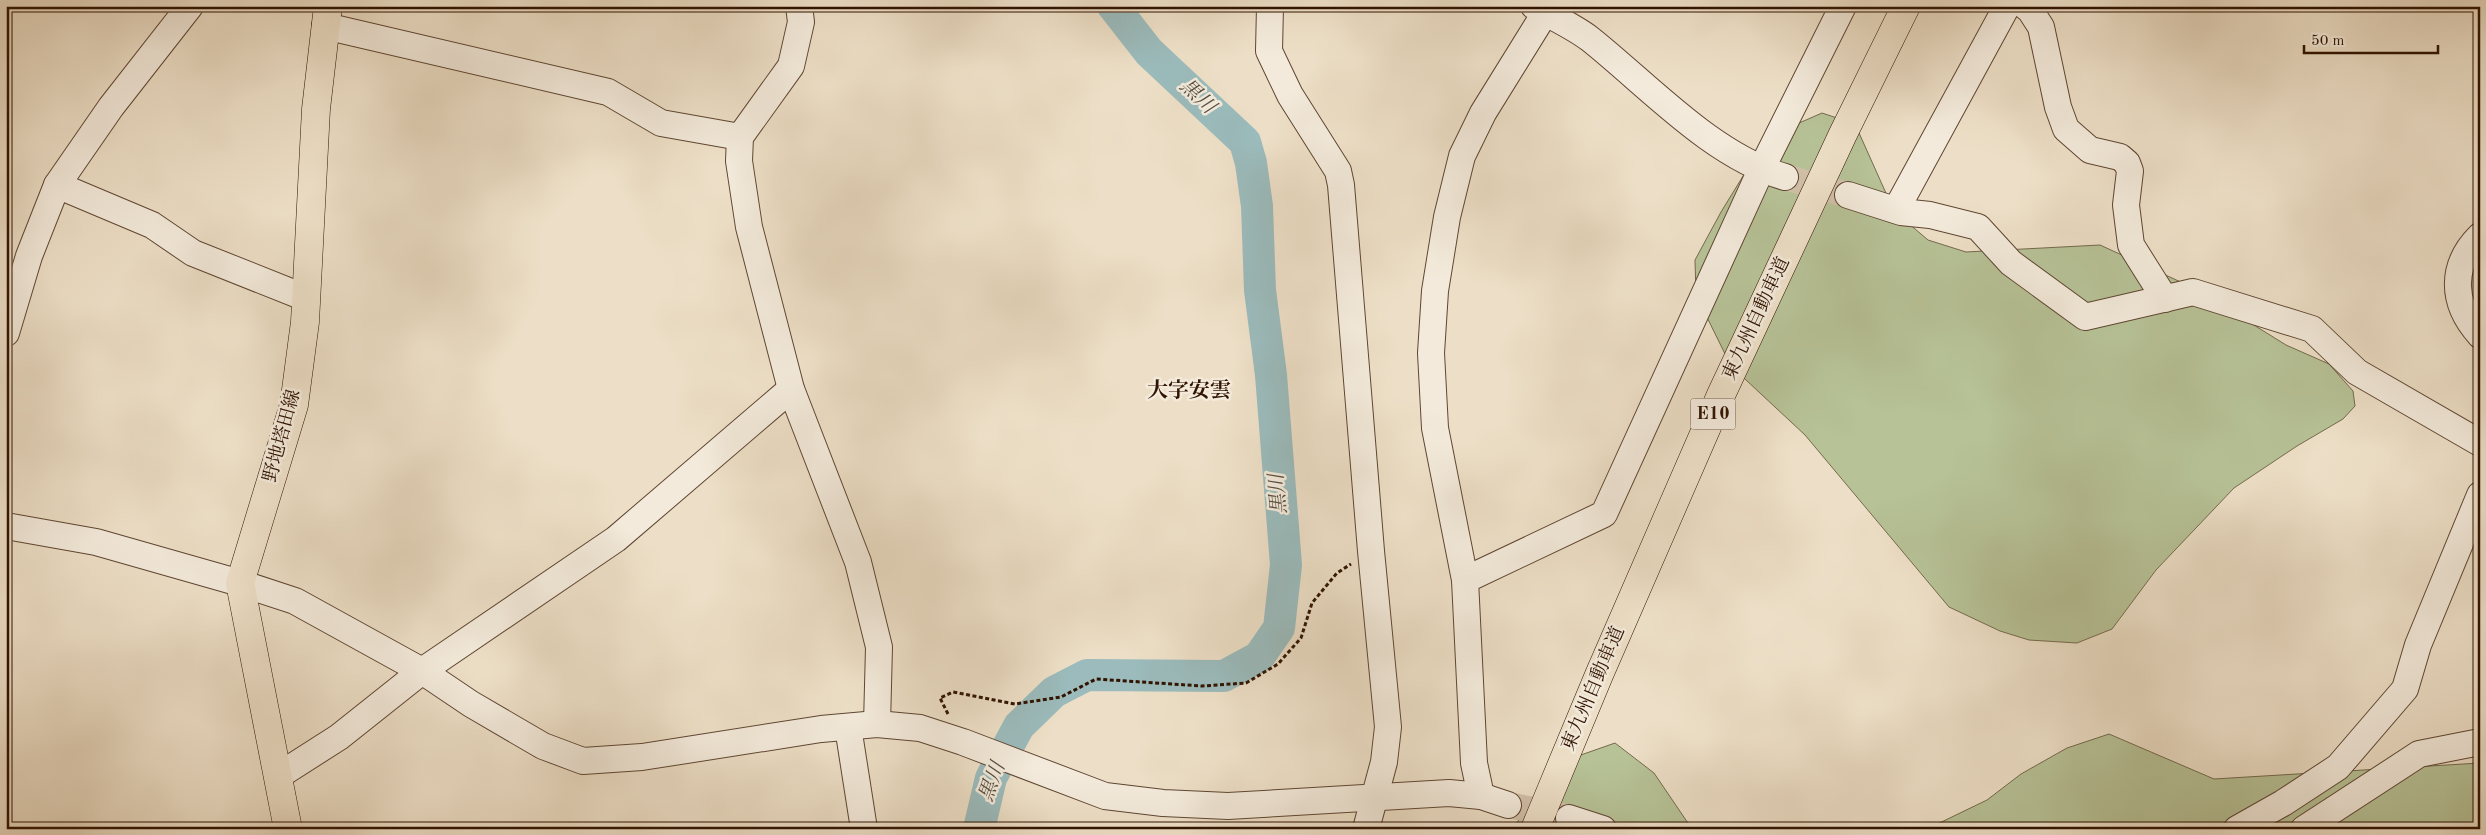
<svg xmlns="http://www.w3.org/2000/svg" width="2486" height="835" font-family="'Old Standard TT','Noto Serif JP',serif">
<rect width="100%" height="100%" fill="#eddfc7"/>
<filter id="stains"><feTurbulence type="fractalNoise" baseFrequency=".004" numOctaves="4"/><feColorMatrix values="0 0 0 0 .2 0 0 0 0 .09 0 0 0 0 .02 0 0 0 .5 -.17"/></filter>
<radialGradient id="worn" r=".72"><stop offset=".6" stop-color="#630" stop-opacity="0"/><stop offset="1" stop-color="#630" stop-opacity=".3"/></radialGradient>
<!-- green -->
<g fill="#b7c297" stroke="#746a4c">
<path d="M1822 113 1855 124 1894 211 1928 240 1966 252 2100 245 2196 289 2286 345 2329 364 2353 391 2355 406 2343 419 2297 446 2234 488 2156 570 2112 629 2077 643 2029 640 2000 631 1949 607 1805 435 1731 366 1696 295 1695 260 1721 212 1767 137Z"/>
<path d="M2109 734 2214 779 2480 763V829H1927L1987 800 2021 774 2067 748Z"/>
<path d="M1615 743 1654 773 1692 829H1513L1532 799 1578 756Z"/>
</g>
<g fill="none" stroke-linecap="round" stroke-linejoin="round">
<!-- river -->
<path stroke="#9bbbbc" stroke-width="32" d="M979 829 991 778 1019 726 1054 692 1087 675 1224 676 1259 657 1279 628 1286 565 1271 375 1260 290 1257 206 1251 163 1245 142 1149 52 1113 6"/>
<!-- minor-tunnel -->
<g stroke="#d1c0a9" stroke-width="26" stroke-dasharray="26 13" stroke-linecap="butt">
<path d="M1785 177 1848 195"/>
<path d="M1508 805 1563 816"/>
</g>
<defs>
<g id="minor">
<path d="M799 6 801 22 791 66 740 137 739 161 749 227 791 389 858 562 879 647 877 724"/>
<path d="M1270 6 1269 51 1290 95 1338 171 1341 185 1371 551 1388 727 1384 762 1366 829"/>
<path d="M1534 6C1552 17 1573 26 1590 39 1649 86 1712 156 1785 177"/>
<path d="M2025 6 2030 10 2041 27 2058 107 2066 129 2090 150 2120 157 2127 163 2130 171 2126 205 2131 245 2165 299"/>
<path d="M325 26 608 92 661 123 740 137"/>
<path d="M57 185 152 225 193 253 306 298"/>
<path d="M1848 195 1901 212 1930 215 1978 227 2011 263 2085 317 2193 292 2312 329 2357 372 2480 443"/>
<path d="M1896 210 2007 6"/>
<path d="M2480 236C2450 266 2451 303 2480 335"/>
<path d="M6 333 29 256 57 185 111 107 190 6"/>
<path d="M6 526 96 542 240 583 295 601 422 671 471 704 543 746 583 761 642 757 821 729 877 724 920 728 963 742 1105 796 1163 803 1228 806 1449 793 1481 796 1508 805"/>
<path d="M1465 580 1604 514 1761 170 1843 6"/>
<path d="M848 727 864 829"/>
<path d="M278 776 339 737 422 671 616 539 791 389"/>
<path d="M1481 796 1474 763 1465 580 1435 428 1431 353 1435 291 1447 217 1462 156 1483 113 1545 13"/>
<path d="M1569 818 1603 829"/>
<path d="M2237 829 2283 803 2338 767 2405 689 2418 645 2480 495"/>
<path d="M2304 829 2419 754 2480 742"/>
</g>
<path id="major" d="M288 829 240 583 294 405 305 322 316 109 328 6"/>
<path id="highway" d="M1535 829 1599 675 1720 397 1843 134 1906 6"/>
</defs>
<!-- minor casing -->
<use href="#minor" stroke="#5f4632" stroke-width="28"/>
<!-- major casing -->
<use href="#major" stroke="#301300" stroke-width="29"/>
<!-- highway casing -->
<use href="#highway" stroke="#301300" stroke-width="29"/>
<!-- path -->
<path stroke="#301300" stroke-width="3" stroke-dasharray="4 2.5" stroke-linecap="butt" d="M948 714 940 698 953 692 1015 704 1061 697 1096 679 1202 686 1246 683 1278 664 1301 638 1312 603 1337 573 1351 564"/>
<!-- minor -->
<use href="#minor" stroke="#f3eadb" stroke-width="26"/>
<!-- major -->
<use href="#major" stroke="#eddfc7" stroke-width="28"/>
<!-- highway -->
<use href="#highway" stroke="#eddfc7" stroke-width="28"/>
</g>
<g text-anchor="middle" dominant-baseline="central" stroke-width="5" stroke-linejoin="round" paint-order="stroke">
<!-- shield labels -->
<rect fill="#f3eadb" stroke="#6a5442" stroke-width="1" x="1690.5" y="398.5" width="45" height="31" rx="4"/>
<g font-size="18" font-weight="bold" fill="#301300">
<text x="1713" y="414">E10</text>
</g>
<!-- street labels -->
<g font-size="19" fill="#301300" stroke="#f3eadb">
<text transform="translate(1757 319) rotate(-65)">東九州自動車道</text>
<text transform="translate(283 436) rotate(-75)">野地塔田線</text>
<text transform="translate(1594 689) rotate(-67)">東九州自動車道</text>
</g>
<!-- water labels -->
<g font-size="20" font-style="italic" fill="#554e42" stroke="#f3eadb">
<text transform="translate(1197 97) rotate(43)">黒川</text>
<text transform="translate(1279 494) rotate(-95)">黒川</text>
<text transform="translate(993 782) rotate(-70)">黒川</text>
</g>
<!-- quarter labels -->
<g font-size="21" font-weight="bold" fill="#301300" stroke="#f3eadb">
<text x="1189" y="391">大字安雲</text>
</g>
</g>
<!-- margin -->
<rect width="2486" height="835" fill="none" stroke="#eddfc7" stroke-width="25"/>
<rect x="8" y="8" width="2471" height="820" fill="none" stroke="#301300" stroke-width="2.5"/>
<rect x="12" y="12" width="2461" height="810" fill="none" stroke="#301300"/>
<!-- scale -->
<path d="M2304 45v8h134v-8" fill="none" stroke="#301300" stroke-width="2.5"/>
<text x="2311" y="45" font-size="15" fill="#301300" stroke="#f3eadb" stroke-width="4" paint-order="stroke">50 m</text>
<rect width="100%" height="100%" filter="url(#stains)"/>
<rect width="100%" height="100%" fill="url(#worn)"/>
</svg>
